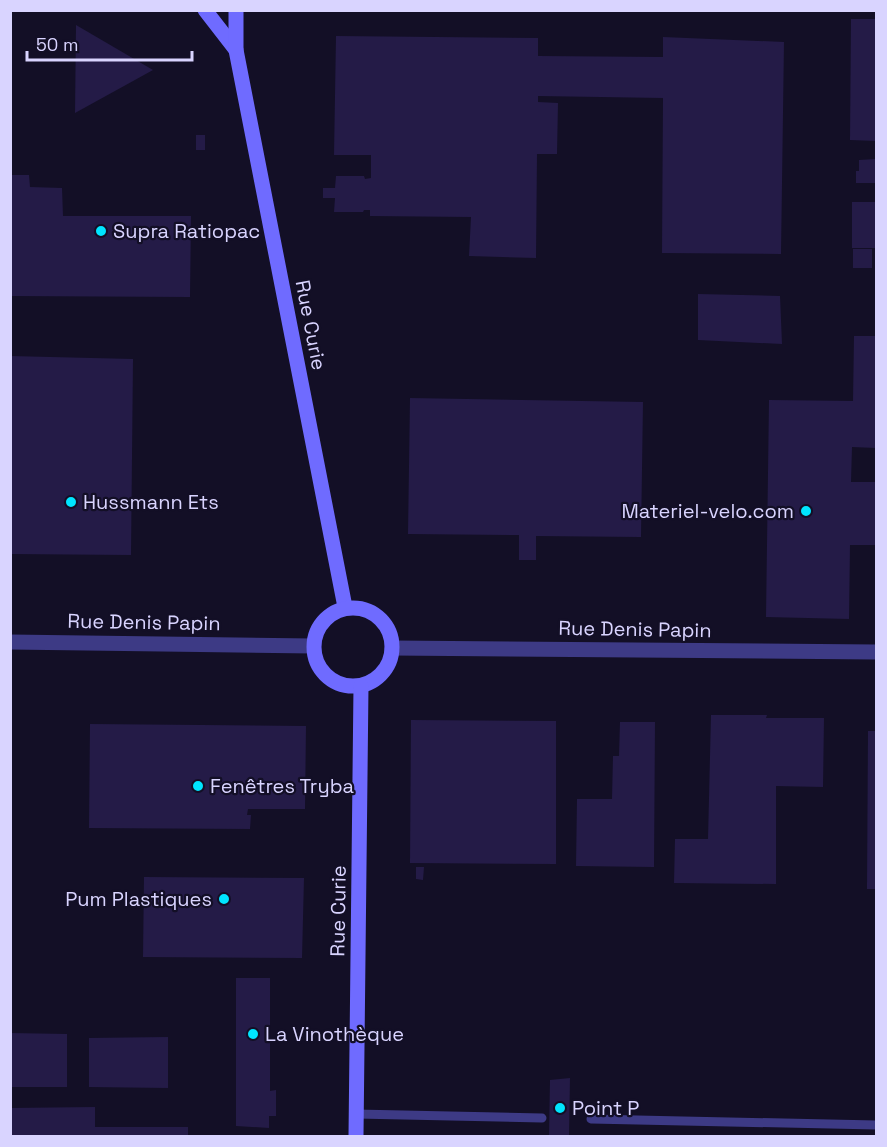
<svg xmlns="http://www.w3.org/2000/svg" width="887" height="1147" font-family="'Space Grotesk',sans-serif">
<rect width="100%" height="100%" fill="#130f26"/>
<!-- building -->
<g fill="#241b47">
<path d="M851 19H876V141L850 140Z"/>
<path d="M76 25 153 70 75 113Z"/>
<path d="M336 36 538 38V56L663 57V37L784 42 781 254 662 253 663 98 538 96V102L558 103 557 154H537L536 258 469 256 471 217 370 216V210H364L363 212H334L335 198H323V188H335L336 176H364L365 179 371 178V155H334Z"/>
<rect x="196" y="135" width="9" height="15"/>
<path d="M876 159V183H856V171H859V160Z"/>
<path d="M10 175H29L30 187 62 188 63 216H191L190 297 10 296Z"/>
<rect x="852" y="202" width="24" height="46"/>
<rect x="853" y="249" width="19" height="19"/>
<path d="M698 294 780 296 782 344 698 340Z"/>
<path d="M854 336H876V448L852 447 851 482H876V545H850L849 619 766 617 769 400 853 401Z"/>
<path d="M10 356 133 359 131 555 10 554Z"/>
<path d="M410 398 643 402 641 537 536 536V560H519V535L408 534Z"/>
<path d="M711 715H767L766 718H824L823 787 776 786V884L674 883 675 839H708Z"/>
<path d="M411 720 556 721V864L410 863Z"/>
<path d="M620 722H655L654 867 576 866 577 799H612L613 756H619Z"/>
<path d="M90 724 306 726 305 809H248L247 815H251L250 829 89 828Z"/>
<path d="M868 731H876V889H867Z"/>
<path d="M416 867H424L423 880 416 879Z"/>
<path d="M144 877 304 878 302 958 143 957Z"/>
<path d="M236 978H270V1091L276 1090V1116H269V1128L236 1126Z"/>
<path d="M10 1033 67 1034V1087H10Z"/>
<path d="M168 1037V1088L89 1087V1038Z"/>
<path d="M570 1078 569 1136H549L550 1080Z"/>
<path d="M95 1107V1127H188V1136H10V1108Z"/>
</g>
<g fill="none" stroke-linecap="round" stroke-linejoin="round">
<!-- lane -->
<g stroke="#3d3a85" stroke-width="9">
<path d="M356 1114 542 1118"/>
<path d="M591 1119 876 1125"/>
</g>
<!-- street -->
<g stroke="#3d3a85" stroke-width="15">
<path d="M10 642 313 646"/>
<path d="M392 648 876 652"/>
</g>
<!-- secondary -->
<g stroke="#6f6bff" stroke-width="15">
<path d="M205 10 236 50"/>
<path d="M236 10V50L345 607"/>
<circle cx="353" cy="647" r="39"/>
<path d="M356 1136 361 686"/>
</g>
</g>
<!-- markers -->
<g fill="#00e5ff" stroke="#130f26" stroke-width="2">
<circle cx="101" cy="231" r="6"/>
<circle cx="71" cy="502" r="6"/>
<circle cx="806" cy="511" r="6"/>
<circle cx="198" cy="786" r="6"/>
<circle cx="224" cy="899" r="6"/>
<circle cx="253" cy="1034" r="6"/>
<circle cx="560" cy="1108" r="6"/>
</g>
<g text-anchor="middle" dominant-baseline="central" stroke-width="4.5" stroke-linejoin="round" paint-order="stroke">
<!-- poi labels -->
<g font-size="20" fill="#d9d4ff" stroke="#130f26" text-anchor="start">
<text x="113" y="231">Supra Ratiopac</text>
<text x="83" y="502">Hussmann Ets</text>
<text x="794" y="511" text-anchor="end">Materiel-velo.com</text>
<text x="210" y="786">Fenêtres Tryba</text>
<text x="212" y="899" text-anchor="end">Pum Plastiques</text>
<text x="265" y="1034">La Vinothèque</text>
<text x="572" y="1108">Point P</text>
</g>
<!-- street labels -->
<g font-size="20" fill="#d9d4ff" stroke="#130f26">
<text transform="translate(311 325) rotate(79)">Rue Curie</text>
<text transform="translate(144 622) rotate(1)">Rue Denis Papin</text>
<text transform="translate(635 629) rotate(1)">Rue Denis Papin</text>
<text transform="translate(338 911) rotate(-89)">Rue Curie</text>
</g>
</g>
<!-- border -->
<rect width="887" height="1147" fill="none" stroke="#d9d4ff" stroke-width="24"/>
<!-- scale -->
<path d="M27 51v9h165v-9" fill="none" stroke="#d9d4ff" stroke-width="3"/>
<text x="36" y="51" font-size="18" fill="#d9d4ff" stroke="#130f26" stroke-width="4.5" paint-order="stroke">50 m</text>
</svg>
